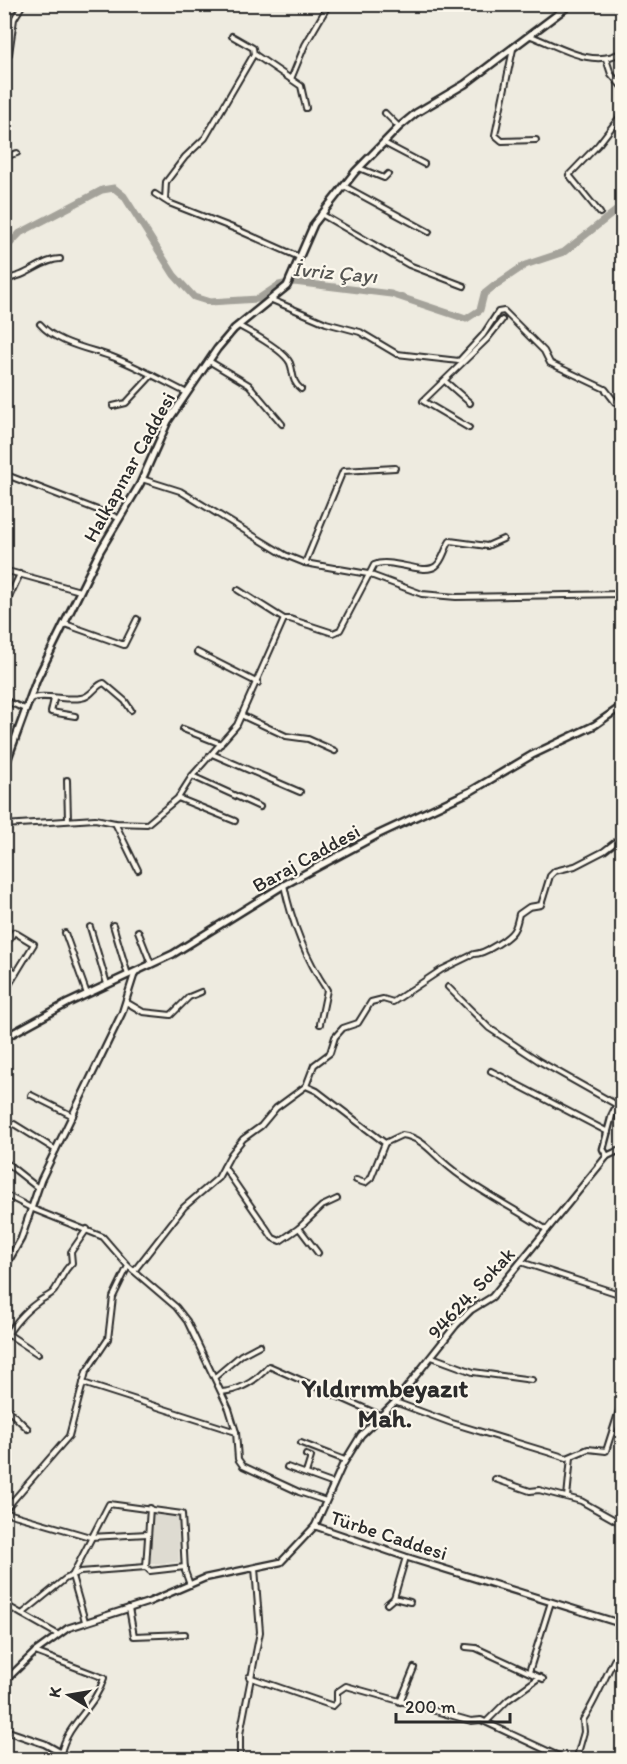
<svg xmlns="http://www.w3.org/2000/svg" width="627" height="1764" font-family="Itim,sans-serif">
<rect width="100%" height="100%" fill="#eeebe0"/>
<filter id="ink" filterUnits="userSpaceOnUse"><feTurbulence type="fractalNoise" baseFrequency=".0167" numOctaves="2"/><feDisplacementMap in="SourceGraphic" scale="12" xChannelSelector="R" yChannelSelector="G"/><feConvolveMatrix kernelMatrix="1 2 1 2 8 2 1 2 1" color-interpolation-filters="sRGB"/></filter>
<g filter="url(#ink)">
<!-- built -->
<path fill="#dedbd1" d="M152 1512 178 1514 179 1562 149 1564Z"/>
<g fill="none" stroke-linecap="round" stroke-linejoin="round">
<!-- river -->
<path stroke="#a4a29a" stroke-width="7" d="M4 250 20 233 102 190 114 188 124 196 174 275 194 297 210 302 258 299 279 285 294 282 391 294 466 319 480 310 484 294 494 286 525 265 564 252 622 206"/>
<defs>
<g id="minor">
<path d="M531 36C560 47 593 69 622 52"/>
<path d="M513 49 495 135 502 141 536 140"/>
<path d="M4 54H9L14 19 23 4"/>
<path d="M254 54 301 86 306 108"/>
<path d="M606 59 611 74 622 87"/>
<path d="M291 79 305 45 329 4"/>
<path d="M385 113 399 127"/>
<path d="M384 143 424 164"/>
<path d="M4 157 17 153"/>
<path d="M359 168 384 178 388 174"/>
<path d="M344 186 429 232"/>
<path d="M155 194 169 203 238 230 299 257"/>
<path d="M165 200 166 182 185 157 205 138 254 54 253 48 232 36"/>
<path d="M600 213 569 175 598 145 622 114"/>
<path d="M321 214 409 265 464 286"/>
<path d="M4 279C27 278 42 259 60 259"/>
<path d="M272 300 326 323 360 332 397 354 459 361 483 335 498 312 504 311 544 351 550 363 605 389 615 402 622 404"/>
<path d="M40 324C57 344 92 349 115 358 140 368 163 381 187 393"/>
<path d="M239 326C252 333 284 350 290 363 294 373 291 381 301 389"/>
<path d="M209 361 249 385 282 424"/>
<path d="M446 382 470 403"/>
<path d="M113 406 126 403 152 375"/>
<path d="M469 428 423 401 487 339 502 320"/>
<path d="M4 474 116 517"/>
<path d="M142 479 180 491 285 555 305 563 368 574 422 594 456 597 622 594"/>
<path d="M305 563 343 471 395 468"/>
<path d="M4 570 80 591"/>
<path d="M238 590 284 619"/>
<path d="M4 608 20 574"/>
<path d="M65 624 124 645 137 619"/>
<path d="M197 652 258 683"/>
<path d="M30 699C44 693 65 701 81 698 92 697 95 685 104 683L125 701 131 710"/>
<path d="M54 699 51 712 75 716"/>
<path d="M4 700 25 709"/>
<path d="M243 716 286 736 308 739 335 751"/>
<path d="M183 729 221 744"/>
<path d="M212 754 300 792"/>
<path d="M192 776 260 807"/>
<path d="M67 780 68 820"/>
<path d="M178 798 235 821"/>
<path d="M115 823 138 870"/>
<path d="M4 825 95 819 115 823 147 824 178 798 192 776 237 725 284 619H290L333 633 340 630 374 565C391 557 423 576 436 566 443 561 445 548 450 541L487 546 503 539"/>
<path d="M284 885C292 924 305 957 327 990L320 1024"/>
<path d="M113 925 128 975"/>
<path d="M90 927 107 984"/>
<path d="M138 931 151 964"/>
<path d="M65 933 87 994"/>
<path d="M4 948 14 932 34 944 4 993"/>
<path d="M4 965 16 973"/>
<path d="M448 987 489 1028 539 1061 617 1105"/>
<path d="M126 1002 143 1012 171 1015 189 997 201 992"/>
<path d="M491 1071 608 1132"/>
<path d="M306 1086 314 1065 330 1053 335 1037 343 1028 358 1023 371 1002 383 999 393 1002 441 970 474 954C484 954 511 938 515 928 517 924 518 918 519 914L529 907 541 905 550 876 555 871 575 866 604 851 622 837"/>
<path d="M31 1095 73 1116"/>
<path d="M14 1124 56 1150"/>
<path d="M4 1161 38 1188"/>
<path d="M224 1167 273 1238 280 1241 299 1228 322 1206 337 1199"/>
<path d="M356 1180 365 1183 371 1178 385 1143"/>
<path d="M4 1194 33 1209 103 1237 128 1266 113 1297 108 1339 86 1372 69 1436 4 1511"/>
<path d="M299 1228 318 1253"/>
<path d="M521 1262 622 1295"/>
<path d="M128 1266 176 1307 187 1321 229 1409 236 1432 238 1459 243 1466 299 1492 326 1501"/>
<path d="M134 1271 184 1207 218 1178 231 1154 243 1139 261 1126 276 1108 306 1086 317 1091 385 1143 402 1135C419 1137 429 1149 441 1160 473 1189 511 1206 547 1230"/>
<path d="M8 1334 38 1354"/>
<path d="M4 1341C11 1327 25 1311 38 1302 43 1298 50 1296 54 1291 61 1281 62 1272 72 1263L71 1252 87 1229"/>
<path d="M432 1357 473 1372 532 1380"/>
<path d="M215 1377 241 1355 260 1345"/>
<path d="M83 1383 236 1432"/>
<path d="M222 1392C242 1390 256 1381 269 1366L382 1416"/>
<path d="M395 1402 452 1423 567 1458 588 1449 606 1451 622 1401"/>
<path d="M4 1406 28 1429"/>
<path d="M301 1443 345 1460"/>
<path d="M287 1467 334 1484"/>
<path d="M306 1473 311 1457 306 1455"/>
<path d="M495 1479 530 1491 539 1490 581 1501 622 1524"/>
<path d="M567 1497 571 1457"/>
<path d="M150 1508 146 1567 150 1571 185 1567"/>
<path d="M4 1512 90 1537 148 1534"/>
<path d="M394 1598 410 1602"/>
<path d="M4 1604 57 1634"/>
<path d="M387 1604 394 1598 406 1557"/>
<path d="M129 1608 134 1636 185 1634"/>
<path d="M22 1614 65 1579 80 1572 146 1567"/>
<path d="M85 1621 72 1576 109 1504 182 1514 185 1571 190 1585"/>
<path d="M466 1647 476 1648 543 1679"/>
<path d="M35 1652 104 1678C95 1708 68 1722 61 1753L68 1757 91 1760"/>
<path d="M529 1672 551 1602"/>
<path d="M249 1677 333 1706 337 1702V1692L346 1686 471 1721 481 1720 567 1760"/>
<path d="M400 1702 414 1668"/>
<path d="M486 1722 508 1700 540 1677"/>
<path d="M240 1760V1734L260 1632 255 1568"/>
<path d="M576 1760 584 1732 583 1720C599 1696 607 1670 622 1646"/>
</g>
<g id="tertiary">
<path d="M607 1156 603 1149 612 1115 622 1095"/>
<path d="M4 1269 21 1239 41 1180 122 1013 135 972"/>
<path d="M315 1526 342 1466 361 1435 395 1402 456 1325 471 1310 492 1297 607 1156 622 1149"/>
<path d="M4 1682 35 1652 68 1628 149 1602 205 1578 281 1562 315 1526 406 1557 622 1624"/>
<path d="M4 1730 45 1744 61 1753 62 1760"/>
</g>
<g id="secondary">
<path d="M4 769 37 679 100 551 140 484 168 421 217 349 234 329 287 286 314 224 355 172 399 127 416 113 465 84 571 4"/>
<path d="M4 1038 68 1003 173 954 284 885 379 834 471 791 532 755 595 725 622 706"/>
</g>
</defs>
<!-- minor casing -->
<use href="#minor" stroke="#2b2b2b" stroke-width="8"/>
<!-- tertiary casing -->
<use href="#tertiary" stroke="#2b2b2b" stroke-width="9"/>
<!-- secondary casing -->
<use href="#secondary" stroke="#2b2b2b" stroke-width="10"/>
<!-- minor -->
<use href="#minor" stroke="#fbf7ec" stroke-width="4"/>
<!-- tertiary -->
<use href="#tertiary" stroke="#fbf7ec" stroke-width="4.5"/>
<!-- secondary -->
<use href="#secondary" stroke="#fbf7ec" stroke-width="5"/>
</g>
</g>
<g text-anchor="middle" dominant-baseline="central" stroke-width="4.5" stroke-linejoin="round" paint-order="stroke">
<!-- street labels -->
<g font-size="20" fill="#2b2b2b" stroke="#fbf7ec">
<text transform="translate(129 467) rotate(-61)">Halkapınar Caddesi</text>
<text transform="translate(306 858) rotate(-29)">Baraj Caddesi</text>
<text transform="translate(471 1293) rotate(-47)">94624. Sokak</text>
<text transform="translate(389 1535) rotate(18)">Türbe Caddesi</text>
</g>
<!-- water labels -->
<g font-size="21" font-style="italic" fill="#555552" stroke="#fbf7ec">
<text transform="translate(335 272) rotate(5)">İvriz Çayı</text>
</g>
<!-- district labels -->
<g font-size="26" font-weight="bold" fill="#2b2b2b" stroke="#fbf7ec">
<text x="385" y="1388">Yıldırımbeyazıt<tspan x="385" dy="30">Mah.</tspan></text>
</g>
</g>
<!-- margin -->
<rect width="627" height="1764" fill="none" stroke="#fbf7ec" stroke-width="24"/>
<rect x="12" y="12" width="603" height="1740" fill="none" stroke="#2b2b2b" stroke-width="2" filter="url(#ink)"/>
<!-- north arrow -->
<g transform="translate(69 1695) rotate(281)" stroke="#fbf7ec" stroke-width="4.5" paint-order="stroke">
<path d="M0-4.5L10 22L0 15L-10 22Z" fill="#2b2b2b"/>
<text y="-9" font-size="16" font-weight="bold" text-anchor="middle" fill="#2b2b2b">K</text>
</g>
<!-- scale -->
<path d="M396 1713v9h114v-9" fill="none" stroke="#2b2b2b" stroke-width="3"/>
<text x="405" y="1713" font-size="18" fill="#2b2b2b" stroke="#fbf7ec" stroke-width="4.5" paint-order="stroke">200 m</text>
</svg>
